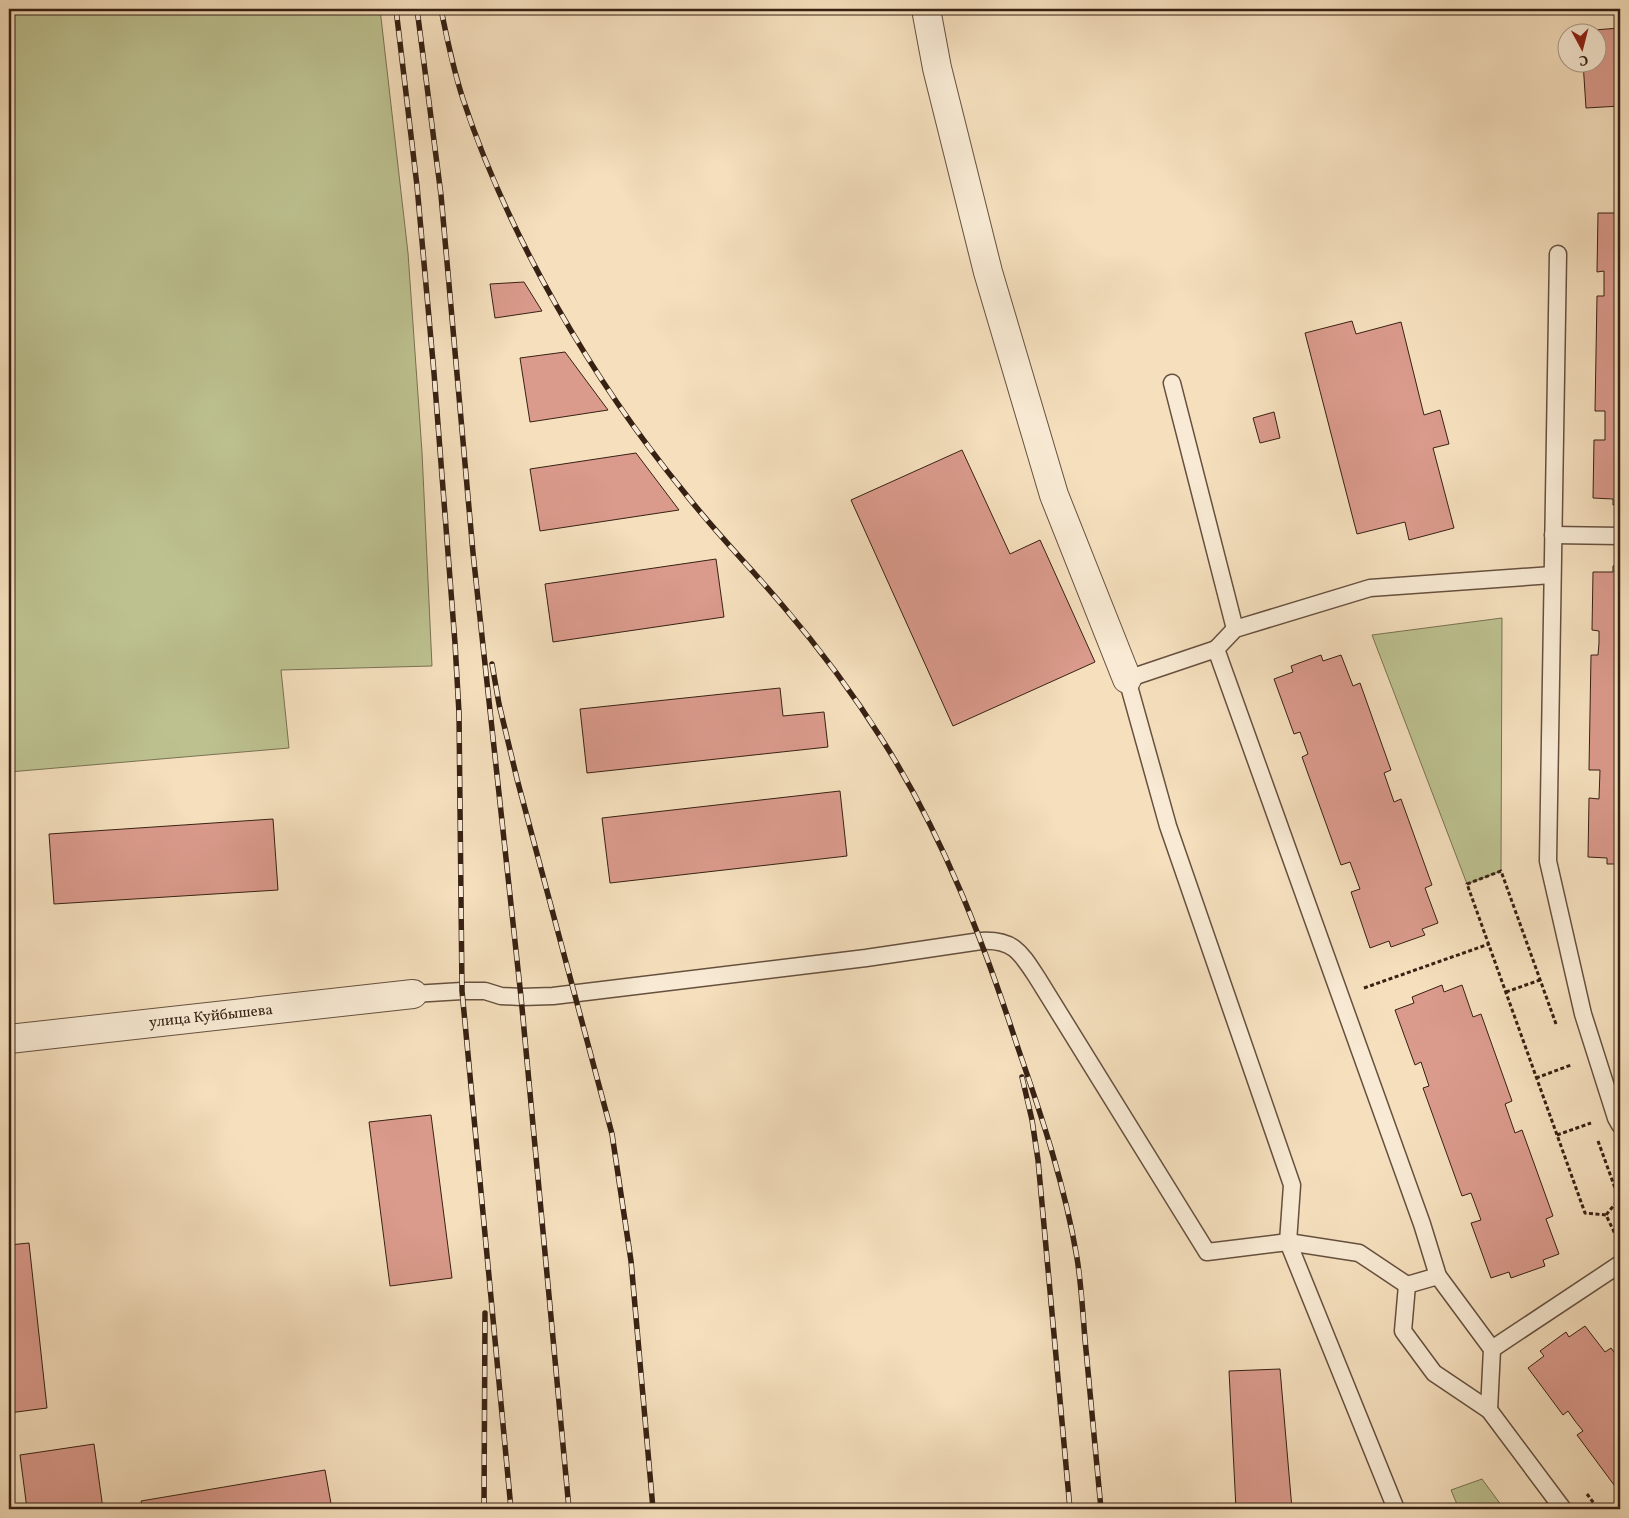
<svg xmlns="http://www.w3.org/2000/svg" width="1629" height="1518" font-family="Vollkorn,serif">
<rect width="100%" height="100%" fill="#f5dfbd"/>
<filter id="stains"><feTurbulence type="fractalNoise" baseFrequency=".004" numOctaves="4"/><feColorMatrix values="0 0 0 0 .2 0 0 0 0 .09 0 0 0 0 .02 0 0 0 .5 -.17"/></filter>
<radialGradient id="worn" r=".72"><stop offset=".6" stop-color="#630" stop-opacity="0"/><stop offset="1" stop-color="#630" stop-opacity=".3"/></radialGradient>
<!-- green -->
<g fill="#bdc190" stroke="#7a7152">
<path d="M9 9H380L408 253 422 452 432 666 281 670 289 748 9 772Z"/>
<path d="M1502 618 1501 871 1467 884 1372 635Z"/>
<path d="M9 794 13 924H9Z"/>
<path d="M1482 1479 1504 1509H1459L1451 1490Z"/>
</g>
<!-- building -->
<g fill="#da9a8c" stroke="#372113">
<path d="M1620 28V106L1586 108 1583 62H1596V32H1581V31Z"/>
<path d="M1618 206H1620V505H1613V499L1593 498 1594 440H1605V411H1595L1597 296H1604V271L1597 272 1598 213H1619Z"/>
<path d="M524 282 542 311 495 318 490 284Z"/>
<path d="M1352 321 1356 334 1401 322 1424 415 1440 410 1449 444 1433 448 1454 528 1409 540 1405 522 1357 534 1305 333Z"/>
<path d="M565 352 608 410 530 422 520 358Z"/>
<path d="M1274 412 1280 438 1260 443 1253 418Z"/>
<path d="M962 450 1010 554 1040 540 1095 662 953 726 851 500Z"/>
<path d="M636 453 679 510 540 531 530 469Z"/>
<path d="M716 559 724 617 553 642 545 584Z"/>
<path d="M1613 566H1620V864H1607V858L1588 857 1589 798 1599 799 1600 770H1589L1591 655H1598L1599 643V631L1592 630 1593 572H1613Z"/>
<path d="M1321 655 1323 661 1341 655 1353 686 1360 683 1391 770 1384 773 1394 802 1401 799 1432 885 1425 888 1438 923 1422 929 1425 935 1391 947 1389 941 1370 948 1351 892 1360 889 1350 862 1341 865 1302 757 1308 754 1300 732 1294 734 1274 679 1293 672 1291 666Z"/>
<path d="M780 688 783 716 824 712 828 747 587 773 580 709Z"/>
<path d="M840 791 847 856 610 883 602 818Z"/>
<path d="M273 819 278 890 54 904 49 834Z"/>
<path d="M1442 985 1444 992 1462 985 1473 1017 1481 1014 1512 1101 1505 1104 1515 1133 1522 1130 1553 1216 1546 1219 1559 1254 1543 1260 1545 1266 1511 1278 1509 1272 1491 1278 1471 1223 1481 1220 1471 1193 1462 1196 1423 1088 1429 1086 1421 1062 1415 1065 1395 1010 1414 1003 1412 997Z"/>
<path d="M431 1115 452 1278 390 1286 369 1122Z"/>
<path d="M29 1243 47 1408 9 1413V1245Z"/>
<path d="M1585 1326 1605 1352 1611 1348 1620 1360V1493L1577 1435 1583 1431 1575 1421 1568 1411 1563 1415 1528 1368 1544 1356 1540 1351 1566 1332 1569 1337Z"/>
<path d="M1280 1369 1292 1509H1236L1229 1371Z"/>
<path d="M94 1444 103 1509H27L20 1455Z"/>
<path d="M325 1470 332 1509H143L141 1501Z"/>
</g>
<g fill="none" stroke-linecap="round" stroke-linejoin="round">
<defs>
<g id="lane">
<path d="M1558 254 1548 861 1583 1014 1616 1118 1620 1125"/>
<path d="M1172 383 1235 629"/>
<path d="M1553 535 1620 536"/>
<path d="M1216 649 1235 629 1370 588 1552 575"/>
<path d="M413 994 462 991H485L501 996 521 997 553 996 866 958 981 941C1014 939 1021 953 1038 979L1207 1252 1288 1242 1359 1253 1407 1285"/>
<path d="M1438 1276 1407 1285 1403 1331 1434 1373 1489 1410 1563 1509"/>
<path d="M1492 1349 1620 1264"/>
<path d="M1396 1509 1288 1242 1292 1185 1168 826 1127 679 1216 649 1422 1224 1438 1276 1492 1349 1489 1410"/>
</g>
<g id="street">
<path d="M926 9 937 68 988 272 1054 495 1127 679"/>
<path d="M9 1039 413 994"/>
</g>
</defs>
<!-- lane casing -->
<use href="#lane" stroke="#66503e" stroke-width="19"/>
<!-- street casing -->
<use href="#street" stroke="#66503e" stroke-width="30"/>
<!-- path -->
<g stroke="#372113" stroke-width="3" stroke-dasharray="4 2.5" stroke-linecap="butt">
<path d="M1364 988 1489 944"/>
<path d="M1506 992 1540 980"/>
<path d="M1556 1024 1501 871 1467 884 1585 1213 1606 1215 1617 1238"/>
<path d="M1536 1078 1571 1065"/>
<path d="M1557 1135 1591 1123"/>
<path d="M1598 1141 1619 1199 1606 1215"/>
<path d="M1587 1494 1598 1509"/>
</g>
<!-- lane -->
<use href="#lane" stroke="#f8ead4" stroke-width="16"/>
<!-- street -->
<use href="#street" stroke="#f8ead4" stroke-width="28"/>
<defs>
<g id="rail">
<path d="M396 9 417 186 434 373 455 643 459 713 462 991 511 1509"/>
<path d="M417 9 441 195 473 553 521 997 569 1509"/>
<path d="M441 9C447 39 453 69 463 99 508 236 593 381 684 492 715 532 751 568 783 606 819 648 854 695 883 741 944 837 983 941 1018 1048 1042 1117 1065 1186 1077 1258 1082 1289 1083 1320 1086 1350 1091 1403 1096 1456 1101 1509"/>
<path d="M492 664 499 704 517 779 612 1134 631 1261 653 1509"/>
<path d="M1022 1077 1032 1120 1038 1160 1070 1509"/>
<path d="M484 1509 485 1313"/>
</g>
</defs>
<!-- rail casing -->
<use href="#rail" stroke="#372113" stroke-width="5.5"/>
<!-- rail -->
<use href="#rail" stroke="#f8ead4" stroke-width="4" stroke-dasharray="11" stroke-linecap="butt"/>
</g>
<g text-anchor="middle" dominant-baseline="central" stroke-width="4.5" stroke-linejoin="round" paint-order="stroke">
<!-- street labels -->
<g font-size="15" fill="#372113" stroke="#f8ead4">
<text transform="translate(211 1017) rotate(-6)">улица Куйбышева</text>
</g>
</g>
<!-- margin -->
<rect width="1629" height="1518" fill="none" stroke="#f5dfbd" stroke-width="30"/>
<rect x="10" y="10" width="1609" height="1498" fill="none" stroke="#372113" stroke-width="2.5"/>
<rect x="15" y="15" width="1599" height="1488" fill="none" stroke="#372113"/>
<!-- north arrow -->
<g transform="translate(1582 48) rotate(173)"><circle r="24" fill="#f8ead4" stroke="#ab9a87"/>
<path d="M0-4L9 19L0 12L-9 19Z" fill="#8f2418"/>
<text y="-8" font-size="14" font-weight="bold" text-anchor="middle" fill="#372113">С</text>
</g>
<rect width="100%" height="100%" filter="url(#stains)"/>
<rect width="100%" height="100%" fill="url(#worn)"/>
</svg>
